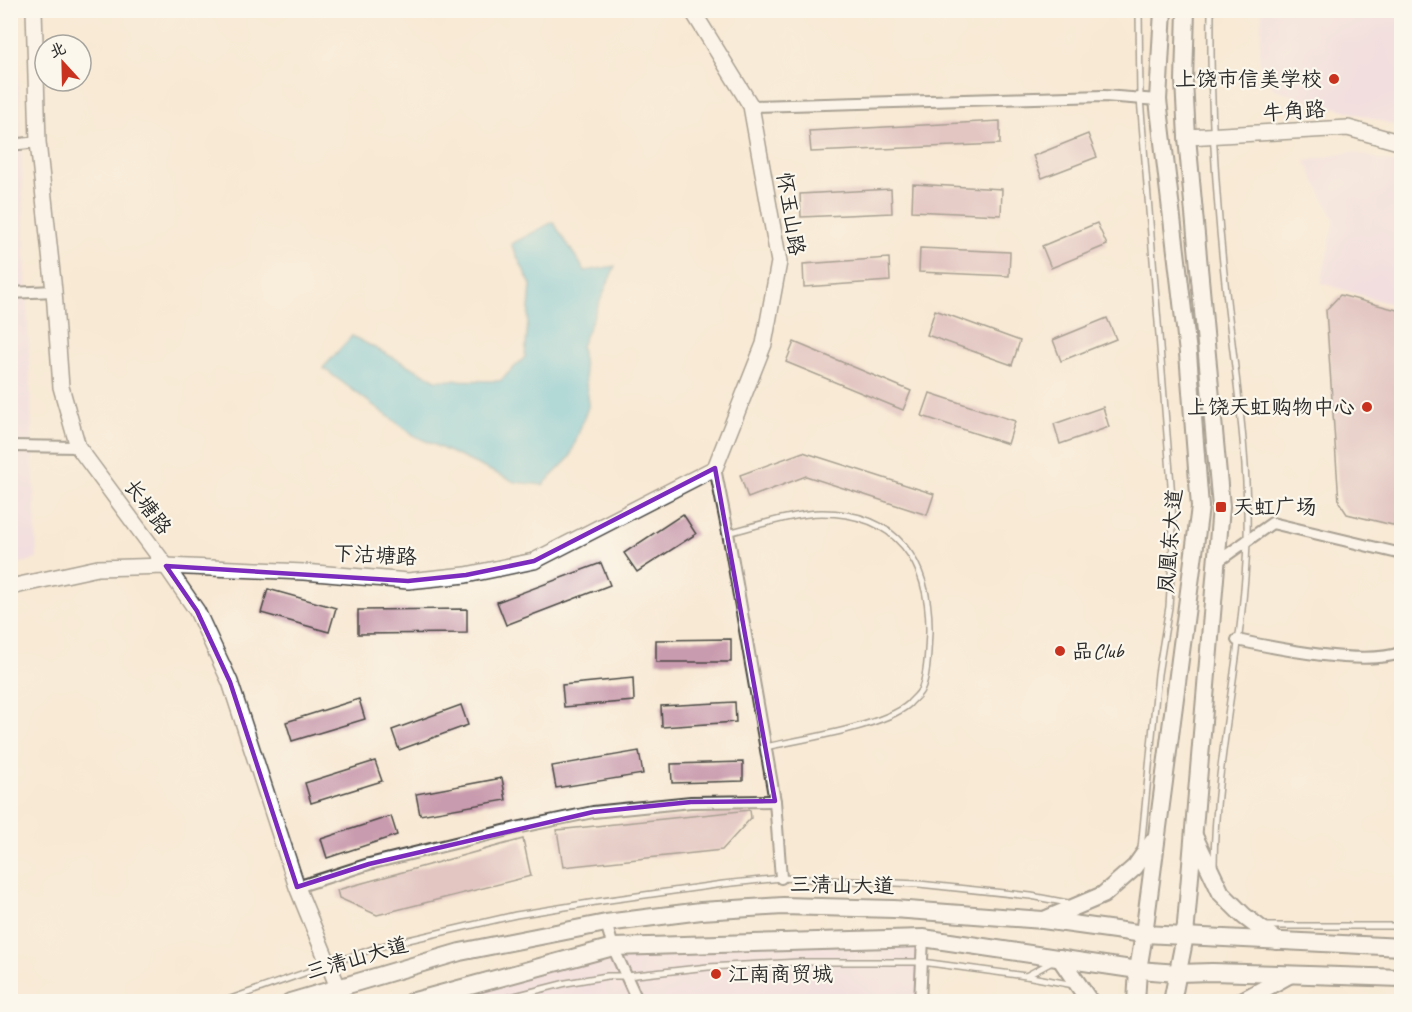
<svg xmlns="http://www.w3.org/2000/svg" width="1412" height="1012" font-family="Caveat,'LXGW WenKai TC',sans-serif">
<rect width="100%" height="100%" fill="#fbf7ec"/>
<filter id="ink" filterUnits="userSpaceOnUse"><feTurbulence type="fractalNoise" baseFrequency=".0167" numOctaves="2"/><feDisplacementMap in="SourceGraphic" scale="12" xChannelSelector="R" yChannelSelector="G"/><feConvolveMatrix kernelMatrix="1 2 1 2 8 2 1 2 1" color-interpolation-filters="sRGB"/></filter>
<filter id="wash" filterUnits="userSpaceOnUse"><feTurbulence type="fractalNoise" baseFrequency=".008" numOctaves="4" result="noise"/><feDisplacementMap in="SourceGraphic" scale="24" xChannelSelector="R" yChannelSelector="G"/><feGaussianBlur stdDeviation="1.35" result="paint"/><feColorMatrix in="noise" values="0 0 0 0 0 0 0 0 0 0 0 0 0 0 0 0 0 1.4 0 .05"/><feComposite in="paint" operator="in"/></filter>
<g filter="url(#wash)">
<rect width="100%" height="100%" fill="#f8e9d4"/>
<!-- built -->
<g fill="#ead1ec">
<path d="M10 11H16L37 559 11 566Z"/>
<path d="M1262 11H1401V127L1274 89 1259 68Z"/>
<path d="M1352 152 1401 165V307L1321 283 1335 220 1305 161Z"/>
<path d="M923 938 918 1001 411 1002 613 947Z"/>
</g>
<!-- water -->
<path fill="#5ec5db" stroke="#447883" stroke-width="1.5" d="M553 222 585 271 615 266 581 346 589 404 570 457 543 485 515 482 415 436 323 368 352 336 436 380 500 381 525 357 531 285 511 244Z"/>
<g id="blocks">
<!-- building -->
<g fill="#c99bae">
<path d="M1000 121V144L811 152 809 131Z"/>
<path d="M1088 134 1097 157 1042 178 1033 156Z"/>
<path d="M913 184 1002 189 1001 215 912 211Z"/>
<path d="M891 189 892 213 801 217 800 194Z"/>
<path d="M1097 223 1107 245 1051 268 1042 246Z"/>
<path d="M920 248 1010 252 1009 276 919 272Z"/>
<path d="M889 258 890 281 804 287 803 264Z"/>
<path d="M1340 295 1401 311V527L1347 514 1339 502 1326 310Z"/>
<path d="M935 310 1020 341 1012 365 927 335Z"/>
<path d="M1107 318 1116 339 1061 361 1053 340Z"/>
<path d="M794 342 911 391 903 410 786 362Z"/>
<path d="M930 393 1015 421 1008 444 922 416Z"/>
<path d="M1103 407 1109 427 1060 444 1054 424Z"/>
<path d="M803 452 934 494 927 515 806 476 748 498 740 475Z"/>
<path d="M683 514 696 534 637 572 624 553Z"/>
<path d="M601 563 610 585 506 625 497 602Z"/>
<path d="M268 589 336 608 329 632 261 613Z"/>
<path d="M467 609V633L358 634V610Z"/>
<path d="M731 639V662H656V640Z"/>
<path d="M633 678 634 701 564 707 562 685Z"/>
<path d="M359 699 365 719 292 741 286 722Z"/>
<path d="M735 702 736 722 662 727 661 706Z"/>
<path d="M461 705 468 725 399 750 392 730Z"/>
<path d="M639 751 643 774 556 788 552 766Z"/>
<path d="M375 761 382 781 311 803 305 783Z"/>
<path d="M743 762V781L672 783 671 764Z"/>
<path d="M502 778 506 800 420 815 416 794Z"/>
<path d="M750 810 751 818 722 850 563 867 557 830Z"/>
<path d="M391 816 397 835 327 858 321 839Z"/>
<path d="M523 839 531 876 377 915 339 898 337 890Z"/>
</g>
</g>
</g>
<g filter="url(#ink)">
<use href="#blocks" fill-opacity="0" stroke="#4a4844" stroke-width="1.5"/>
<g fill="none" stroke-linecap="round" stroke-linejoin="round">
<defs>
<g id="lane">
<path d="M1139 10 1140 98 1172 497 1173 544 1169 607 1158 674 1141 849"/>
<path d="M1211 10C1210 98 1215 187 1224 273 1233 362 1249 451 1247 540 1244 649 1215 756 1214 865"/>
<path d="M728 533C755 526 796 513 822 513 897 513 930 562 929 632 928 648 928 676 921 690 919 695 912 700 909 704 885 726 799 740 765 747"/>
<path d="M1265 926H1402"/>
<path d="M1026 976 1074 985"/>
<path d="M1256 999 1331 1002"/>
<path d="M222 1002 378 947 516 915 602 901 723 884 781 878 919 884 1031 896 1068 903"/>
<path d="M491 1002 566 983 607 976H627L708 967 799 962H922L1026 976 1052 962"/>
</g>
<g id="street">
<path d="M751 106 1104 96 1158 100"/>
<path d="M10 145 38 142"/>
<path d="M10 293 54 291"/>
<path d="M10 446 78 447"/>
<path d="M715 468 728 533 775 801 781 878"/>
<path d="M1217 562 1272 523 1402 554"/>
<path d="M1237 640C1274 648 1368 667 1402 652"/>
<path d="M297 887 369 864 516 828 593 812 691 802 775 801"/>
<path d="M606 923 613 947 638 1002"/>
<path d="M920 1002 923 938"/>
</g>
<g id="secondary">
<path d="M34 10 38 142 54 291 61 387 78 447 166 566 197 611 230 682 297 887 344 1002"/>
<path d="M1187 137 1348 128 1402 143"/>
<path d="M10 587 98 568 166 566 304 572 408 581 466 575 534 561 715 468 764 344 779 262 751 106 692 10"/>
</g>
<g id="primary">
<path d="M1194 836 1221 893 1244 916 1277 941"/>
<path d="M1044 920 1103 895 1135 867 1154 840"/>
<path d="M1060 958 1090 1002"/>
<path d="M290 1002 460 952 606 923 701 911 783 906 894 909 1043 920 1144 934 1402 947"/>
<path d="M411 1002 613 947 923 938 1138 970 1178 973 1212 972 1402 978"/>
<path d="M1136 1002 1138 970 1144 934 1200 507 1188 353 1158 100 1163 10"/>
<path d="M1172 1002 1185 936 1221 507 1187 137 1184 81 1186 10"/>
<path d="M1240 1002 1289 975"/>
</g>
</defs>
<!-- lane casing -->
<use href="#lane" stroke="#4a4844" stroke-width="8"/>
<!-- street casing -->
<use href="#street" stroke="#4a4844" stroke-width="14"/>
<!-- secondary casing -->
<use href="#secondary" stroke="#4a4844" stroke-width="18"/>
<!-- primary casing -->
<use href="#primary" stroke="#4a4844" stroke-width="20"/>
<!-- lane -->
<use href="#lane" stroke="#fff" stroke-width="5"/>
<!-- street -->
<use href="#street" stroke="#fff" stroke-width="10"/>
<!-- secondary -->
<use href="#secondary" stroke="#fff" stroke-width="15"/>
<!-- primary -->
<use href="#primary" stroke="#fff" stroke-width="16"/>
</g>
</g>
<!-- marked area -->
<path d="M0 0H1412V1012H0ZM715 468 775 801 691 802 593 812 369 864 297 887 230 682 197 611 166 566 408 581 466 575 534 561Z" fill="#f8e9d4" fill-opacity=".55" fill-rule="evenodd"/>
<path fill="none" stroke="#7b2cbf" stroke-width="4.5" stroke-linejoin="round" d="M715 468 775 801 691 802 593 812 369 864 297 887 230 682 197 611 166 566 408 581 466 575 534 561Z"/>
<!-- markers -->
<g fill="#c8321e" stroke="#fbf7ec" stroke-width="2">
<circle cx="1334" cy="79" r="6"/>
<circle cx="1367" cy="407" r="6"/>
<rect x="1215" y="501" width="12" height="12" rx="3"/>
<circle cx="1060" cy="651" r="6"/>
<circle cx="716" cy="974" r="6"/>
</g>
<g text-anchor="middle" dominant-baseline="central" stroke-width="4.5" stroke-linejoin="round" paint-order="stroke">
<!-- poi labels -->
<g font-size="21" fill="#2b2b2b" stroke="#fbf7ec" text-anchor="start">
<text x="1322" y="79" text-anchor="end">上饶市信美学校</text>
<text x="1355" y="407" text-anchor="end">上饶天虹购物中心</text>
<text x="1233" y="507">天虹广场</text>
<text x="1072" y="651">品Club</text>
<text x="728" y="974">江南商贸城</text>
</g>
<!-- street labels -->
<g font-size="21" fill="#2b2b2b" stroke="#fbf7ec">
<text transform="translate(1294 111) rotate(-4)">牛角路</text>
<text transform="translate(791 214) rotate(81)">怀玉山路</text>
<text transform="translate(148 507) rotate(53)">长塘路</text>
<text transform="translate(1170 541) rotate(-85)">凤凰东大道</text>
<text transform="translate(375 555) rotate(3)">下沽塘路</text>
<text transform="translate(842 885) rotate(1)">三清山大道</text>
<text transform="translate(357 958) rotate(-16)">三清山大道</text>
</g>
</g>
<!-- margin -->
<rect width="1412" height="1012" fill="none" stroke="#fbf7ec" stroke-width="36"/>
<!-- north arrow -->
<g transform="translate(63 63) rotate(338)"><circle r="28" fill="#fbf7ec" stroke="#a8a59f" stroke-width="1.5"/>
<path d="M0-4.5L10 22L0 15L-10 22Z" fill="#c8321e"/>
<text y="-9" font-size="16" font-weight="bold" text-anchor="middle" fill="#2b2b2b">北</text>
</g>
</svg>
